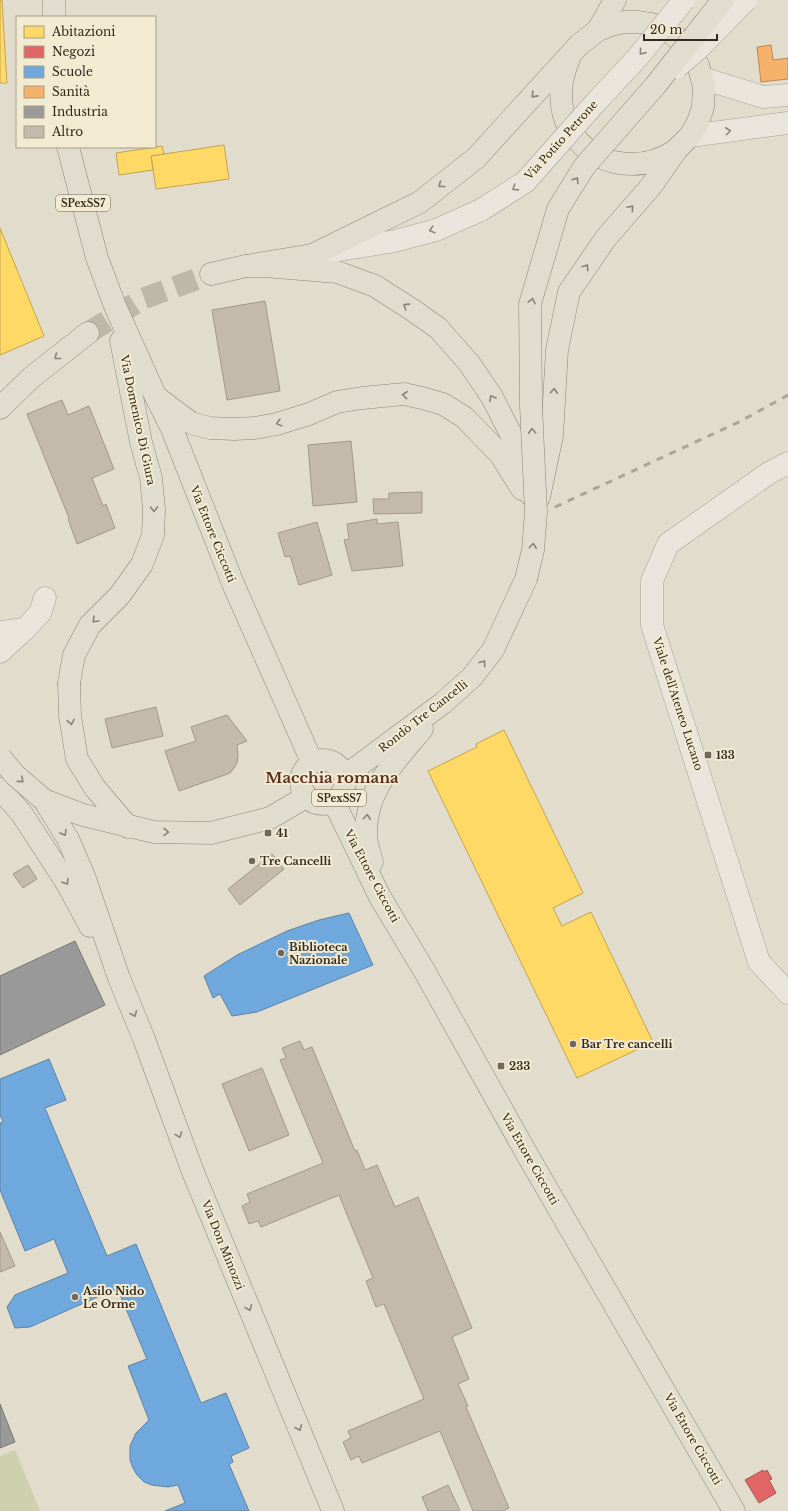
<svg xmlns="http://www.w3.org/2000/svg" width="788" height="1511" font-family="'Libre Baskerville',serif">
<rect width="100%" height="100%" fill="#e1dccb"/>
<!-- green -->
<path fill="#ced0ae" d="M15 1450 40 1511H0V1456Z"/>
<!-- homes -->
<g fill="#ffd966" stroke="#c2a450">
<path d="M0 0H2L7 83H0Z"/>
<path d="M224 145 229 179 156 189 151 156Z"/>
<path d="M162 146 164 154 151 156 153 170 119 175 116 153Z"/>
<path d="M0 228 44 336 0 355Z"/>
<path d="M504 730 583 893 553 908 562 926 591 912 653 1042 577 1078 428 771 477 747 476 744Z"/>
</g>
<!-- shops -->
<path fill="#e06666" stroke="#ac5450" d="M763 1470 764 1472 767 1470 772 1479 769 1480 776 1493 759 1503 745 1480Z"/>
<!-- schools -->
<g fill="#6fa8dc" stroke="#5d82a3">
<path d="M349 913 373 965 257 1012 232 1016 220 994 213 998 204 976 237 955 287 931 319 920Z"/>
<path d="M49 1059 66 1100 45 1108 107 1256 136 1244 201 1403 226 1393 249 1448 231 1456 233 1462 229 1464 249 1511H165L185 1503 178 1485 168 1487 152 1485 144 1482 137 1475 133 1468 130 1460V1446L136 1433 149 1420 128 1366 147 1359 119 1292 113 1290 30 1327 15 1328 7 1307 15 1295 68 1273 54 1239 25 1251 0 1190V1123L3 1122 0 1115V1079Z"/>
</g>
<!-- health -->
<path fill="#f6b26b" stroke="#bc8954" d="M771 45 773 60 788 58V79L761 82 757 47Z"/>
<!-- industry -->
<g fill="#999" stroke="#7a7774">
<path d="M75 941 105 1005 0 1055V976Z"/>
<path d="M0 1404 15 1442 0 1448Z"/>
</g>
<!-- building -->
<g fill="#c4baac" stroke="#a1988b">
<path d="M265 301 280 391 227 400 212 310Z"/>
<path d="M62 400 68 415 89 406 114 469 92 478 103 506 106 504 115 528 77 544 68 519 69 518 27 414Z"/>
<path d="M351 441 357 502 313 506 308 445Z"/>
<path d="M422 492V513L374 514 373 499H389V493Z"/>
<path d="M377 519V524L398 522 403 566 352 571 344 540 349 539 347 524Z"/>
<path d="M317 522 332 575 299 585 290 556 285 557 278 533Z"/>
<path d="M156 707 163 736 112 748 105 719Z"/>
<path d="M227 715 247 741 237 745 238 756 237 763 234 768 230 773 225 775 179 791 165 751 196 741 191 727Z"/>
<path d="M272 854 284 869 240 905 228 889Z"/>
<path d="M28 865 37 879 23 888 13 874Z"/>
<path d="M300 1041 304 1050 312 1047 355 1151 357 1150 365 1170 377 1165 395 1207 418 1197 472 1328 452 1337 469 1379 458 1384 468 1406 466 1407 509 1508 503 1511H473L440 1431 362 1463 359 1456 351 1460 343 1442 351 1438 348 1431 424 1399 384 1304 376 1307 366 1281 373 1278 339 1195 261 1227 258 1221 249 1224 242 1206 250 1202 247 1194 323 1163 280 1060 286 1058 282 1048Z"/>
<path d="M262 1068 289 1135 249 1151 222 1084Z"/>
<path d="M0 1232 15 1266 0 1272Z"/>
<path d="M448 1485 460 1511H428L422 1497Z"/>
</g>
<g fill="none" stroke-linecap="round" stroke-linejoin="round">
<!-- major-tunnel -->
<path stroke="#beb8a8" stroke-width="22" stroke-dasharray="22 11" stroke-linecap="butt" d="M88 333 142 299 211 274"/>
<defs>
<g id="minor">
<path d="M702 78 763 97 788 95"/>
<path d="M690 136 788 123"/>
<path d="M321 253 395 241 436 230 481 210"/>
<path d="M788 463 769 473 668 544 652 581V625L759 962 788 993"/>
<path d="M25 629 40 613 45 598"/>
<path d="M0 632 25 629 0 652"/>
</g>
<g id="major">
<path d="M54 0V17"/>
<path d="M598 30 615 0"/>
<path d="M569 59C550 103 566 149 614 162 636 167 656 163 675 151"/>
<path d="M68 147 97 258 115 306 156 397 172 429 234 586 312 762"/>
<path d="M246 266 312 255 420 202 476 158 579 45 598 30 611 25 625 22H639L652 24 672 34 685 44 698 65 704 86 703 107 698 122 690 136 677 149 652 185 606 238 569 292 557 350 552 436 539 497"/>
<path d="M211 274 246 266H265L337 272 375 286 411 309 438 328 469 363 492 397 517 446 531 495"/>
<path d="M159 399 191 423 210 428 234 429 255 428 277 424 309 414 337 402 362 398 404 394 422 398 443 404 464 417 500 454 522 489"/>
<path d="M0 408 32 377 88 333"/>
<path d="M69 683 74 655 90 625 120 595 142 564 153 535 154 509 151 478 141 442 121 341"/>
<circle cx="323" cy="782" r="22"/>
<path d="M345 776 443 703 472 677 493 650 526 579"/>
<path d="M95 788 128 827"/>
<path d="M0 789 22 814 68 885 90 926"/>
<path d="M44 800 68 839 84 876 119 978 144 1039 193 1172 333 1511"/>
<path d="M44 800 83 815 154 832 211 833 270 818 306 797"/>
<path d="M334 802 380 897 425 972 528 1156 734 1511"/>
<path d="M372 862C370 854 366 844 366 835 365 789 395 762 422 729"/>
</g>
</defs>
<!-- minor casing -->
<use href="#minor" stroke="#a6a195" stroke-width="23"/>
<!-- major casing -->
<use href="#major" stroke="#8b867b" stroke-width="23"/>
<!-- minor -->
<use href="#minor" stroke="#e9e5dc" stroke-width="22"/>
<!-- major -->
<use href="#major" stroke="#e0dcce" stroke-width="22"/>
<!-- rail -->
<path stroke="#a8a59c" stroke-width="3" stroke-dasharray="7 7" stroke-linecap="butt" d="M555 507 741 421 788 395"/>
<defs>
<g id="minor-bridge">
<path d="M677 67 698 49 746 0"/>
<path d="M481 210 525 182 596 102 638 57 684 0"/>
</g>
<g id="major-bridge">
<path d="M526 579 533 550 536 512 531 406 530 304 558 209 584 167 655 86 723 0"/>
<path d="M69 683 70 716 77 759 95 788"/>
<path d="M0 757 15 775 44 800"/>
</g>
</defs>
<!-- minor-bridge casing -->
<use href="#minor-bridge" stroke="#a6a195" stroke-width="23" stroke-linecap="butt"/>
<!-- major-bridge casing -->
<use href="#major-bridge" stroke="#8b867b" stroke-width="23" stroke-linecap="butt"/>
<!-- minor-bridge -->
<use href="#minor-bridge" stroke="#e9e5dc" stroke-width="22"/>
<!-- major-bridge -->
<use href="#major-bridge" stroke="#e0dcce" stroke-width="22"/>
</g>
<!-- one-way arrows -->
<defs><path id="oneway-chevron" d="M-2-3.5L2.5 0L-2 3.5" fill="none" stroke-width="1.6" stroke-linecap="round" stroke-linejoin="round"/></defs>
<g stroke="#8e877d">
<use href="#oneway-chevron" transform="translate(642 52) rotate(129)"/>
<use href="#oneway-chevron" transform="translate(728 131) rotate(-7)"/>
<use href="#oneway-chevron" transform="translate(515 188) rotate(147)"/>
<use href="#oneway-chevron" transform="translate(432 230) rotate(162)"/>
</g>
<g stroke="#8a8276">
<use href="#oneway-chevron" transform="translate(534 95) rotate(132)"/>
<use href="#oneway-chevron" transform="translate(576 180) rotate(-58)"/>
<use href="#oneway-chevron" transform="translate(441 185) rotate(142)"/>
<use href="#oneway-chevron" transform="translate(631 208) rotate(-49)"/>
<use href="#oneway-chevron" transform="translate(586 267) rotate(-56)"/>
<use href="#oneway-chevron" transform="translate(532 301) rotate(-78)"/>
<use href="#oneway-chevron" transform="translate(406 306) rotate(-147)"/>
<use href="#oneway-chevron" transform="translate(57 357) rotate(142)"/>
<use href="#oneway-chevron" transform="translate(554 391) rotate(-87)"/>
<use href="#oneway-chevron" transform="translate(405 395) rotate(-175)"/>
<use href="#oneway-chevron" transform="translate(492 398) rotate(-120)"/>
<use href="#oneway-chevron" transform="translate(279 423) rotate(165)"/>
<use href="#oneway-chevron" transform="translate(532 431) rotate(-93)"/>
<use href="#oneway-chevron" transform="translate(154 509) rotate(89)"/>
<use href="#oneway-chevron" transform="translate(533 546) rotate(-83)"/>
<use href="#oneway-chevron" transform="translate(95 620) rotate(135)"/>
<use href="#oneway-chevron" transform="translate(483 663) rotate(-54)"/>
<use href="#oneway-chevron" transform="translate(71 722) rotate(81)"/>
<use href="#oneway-chevron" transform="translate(21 780) rotate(40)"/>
<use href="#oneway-chevron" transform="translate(367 817) rotate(-85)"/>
<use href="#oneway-chevron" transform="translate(166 832) rotate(1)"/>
<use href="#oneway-chevron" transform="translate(64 833) rotate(59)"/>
<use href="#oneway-chevron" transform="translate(66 882) rotate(58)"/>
<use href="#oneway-chevron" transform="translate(134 1014) rotate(67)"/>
<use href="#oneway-chevron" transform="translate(179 1135) rotate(70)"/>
<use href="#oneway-chevron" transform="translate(249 1308) rotate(68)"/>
<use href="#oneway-chevron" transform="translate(299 1428) rotate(67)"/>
</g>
<!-- markers -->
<g fill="#70685b" stroke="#f2ead1" stroke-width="1.5">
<rect x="704" y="751" width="8" height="8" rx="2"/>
<rect x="264" y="829" width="8" height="8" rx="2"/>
<circle cx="252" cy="861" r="4"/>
<circle cx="281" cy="953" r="4"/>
<circle cx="573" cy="1044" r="4"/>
<rect x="497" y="1062" width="8" height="8" rx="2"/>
<circle cx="75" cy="1297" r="4"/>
</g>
<g text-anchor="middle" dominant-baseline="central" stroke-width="4" stroke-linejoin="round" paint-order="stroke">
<!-- shield labels -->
<g fill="#f2ead1" stroke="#6c6354" stroke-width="1">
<rect x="56" y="195" width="54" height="16" rx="3"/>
<rect x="312" y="790" width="54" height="16" rx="3"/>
</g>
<g font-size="10" font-weight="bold" fill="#33291e">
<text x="83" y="203">SPexSS7</text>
<text x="339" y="798">SPexSS7</text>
</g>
<!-- street labels -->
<g font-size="11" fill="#33291e" stroke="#f2ead1">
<text transform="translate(561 140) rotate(-48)">Via Potito Petrone</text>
<text transform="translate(138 420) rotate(78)">Via Domenico Di Giura</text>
<text transform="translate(213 534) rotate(68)">Via Ettore Ciccotti</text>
<text transform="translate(678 704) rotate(72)">Viale dell'Ateneo Lucano</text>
<text transform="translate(423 716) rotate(-38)">Rondò Tre Cancelli</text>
<text transform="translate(372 876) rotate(62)">Via Ettore Ciccotti</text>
<text transform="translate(530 1159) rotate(60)">Via Ettore Ciccotti</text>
<text transform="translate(223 1245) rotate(68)">Via Don Minozzi</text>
<text transform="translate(693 1439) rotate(60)">Via Ettore Ciccotti</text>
</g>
<!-- poi labels -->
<g font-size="11" font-weight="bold" fill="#33291e" stroke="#f2ead1" text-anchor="start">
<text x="716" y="755">133</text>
<text x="276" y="833">41</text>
<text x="260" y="861">Tre Cancelli</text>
<text x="289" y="947">Biblioteca<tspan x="289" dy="13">Nazionale</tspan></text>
<text x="581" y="1044">Bar Tre cancelli</text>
<text x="509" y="1066">233</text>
<text x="83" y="1291">Asilo Nido<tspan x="83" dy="13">Le Orme</tspan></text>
</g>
<!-- district labels -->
<g font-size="15" font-weight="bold" fill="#5c3021" stroke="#f2ead1">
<text x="332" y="777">Macchia romana</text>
</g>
</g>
<!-- legend -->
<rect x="16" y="16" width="140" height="132" fill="#f2ead1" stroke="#a69d89"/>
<rect x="24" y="26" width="20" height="12" fill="#ffd966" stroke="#a69d89"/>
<text x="52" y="36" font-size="12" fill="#33291e">Abitazioni</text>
<rect x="24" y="46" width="20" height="12" fill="#e06666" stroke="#a69d89"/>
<text x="52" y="56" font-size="12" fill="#33291e">Negozi</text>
<rect x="24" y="66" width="20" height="12" fill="#6fa8dc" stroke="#a69d89"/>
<text x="52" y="76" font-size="12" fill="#33291e">Scuole</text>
<rect x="24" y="86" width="20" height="12" fill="#f6b26b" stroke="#a69d89"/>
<text x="52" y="96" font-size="12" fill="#33291e">Sanità</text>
<rect x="24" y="106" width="20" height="12" fill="#999999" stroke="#a69d89"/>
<text x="52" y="116" font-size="12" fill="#33291e">Industria</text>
<rect x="24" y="126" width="20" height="12" fill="#c4baac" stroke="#a69d89"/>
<text x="52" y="136" font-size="12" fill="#33291e">Altro</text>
<!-- scale -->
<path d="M644 34v6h73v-6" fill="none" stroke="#33291e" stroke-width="2"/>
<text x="650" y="34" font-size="12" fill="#33291e" stroke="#f2ead1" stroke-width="3" paint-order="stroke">20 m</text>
</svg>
